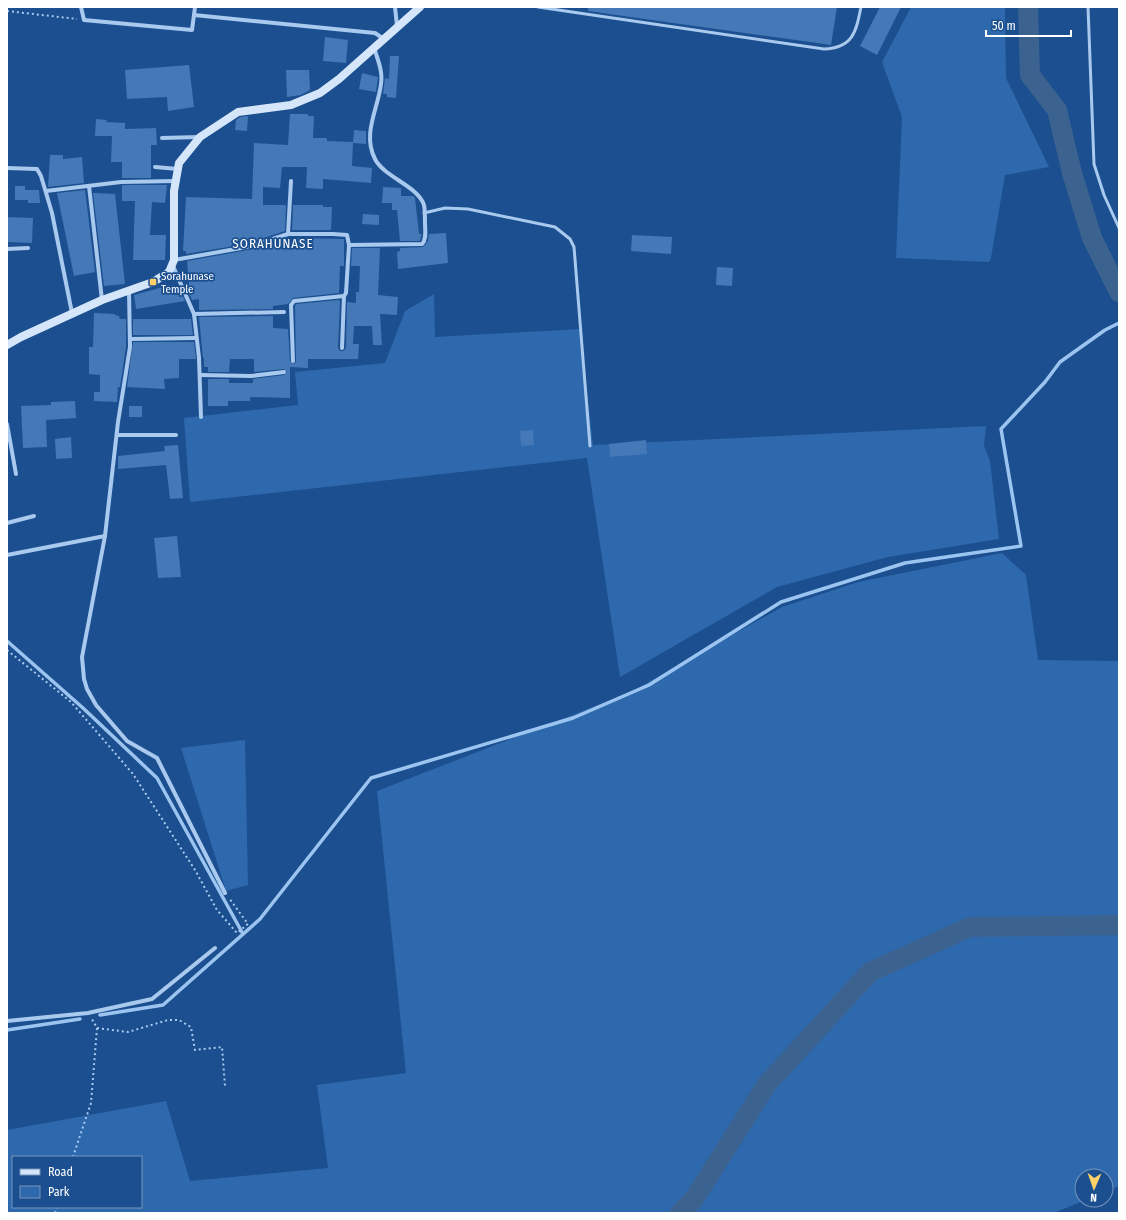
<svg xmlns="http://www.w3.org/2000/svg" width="1126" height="1220" font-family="'Fira Sans Condensed',sans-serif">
<rect width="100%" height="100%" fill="#1b4f8f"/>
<!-- green -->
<g fill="#2e69ad" fill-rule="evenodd">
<path d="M911 7H1005L1006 78 1049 167 1005 175 991 258 989 262 896 258 902 117 882 62Z"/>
<path d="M434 294 435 337 580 329 593 445 986 426 984 446 990 461 999 539 888 557 777 587 620 677 587 458 190 502 184 418 298 405 295 372 385 363 405 311Z"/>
<path d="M1002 553 1026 575 1038 660 1119 661V1186L1106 1191V1176H1082V1200H1085L1054 1213H7V1130L166 1101 190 1181 328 1168 317 1085 406 1073 377 791 629 693 782 607 858 582ZM13 1157H141V1207H13Z"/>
<path d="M245 740 248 885 226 891 181 748Z"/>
</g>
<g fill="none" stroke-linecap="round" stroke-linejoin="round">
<!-- stream -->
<g stroke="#9cc4f0" stroke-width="3.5">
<path d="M7 641 83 708 157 778 243 934"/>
<path d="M100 1015 163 1005 260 919 371 778 573 718 649 685 781 602 905 563 1021 546 1001 429 1045 382 1060 362 1105 330 1119 323"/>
<path d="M7 1030 80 1019"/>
</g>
<!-- river -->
<g stroke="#3c6290" stroke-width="20">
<path d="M1028 7 1030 75 1057 110 1072 173 1092 238 1119 292"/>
<path d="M680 1213 694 1199 767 1084 870 972 970 927 1119 925"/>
</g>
</g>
<!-- building -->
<g fill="#4478b7">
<path d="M588 7H837L831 45 588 11Z"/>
<path d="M880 7H901L877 55 860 46Z"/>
<path d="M325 37 348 40 346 63 323 61Z"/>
<path d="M390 56H399L396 98 387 97V94H383L385 78 389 79Z"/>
<path d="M189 65 194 107 168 111 167 97 127 99 125 70Z"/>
<path d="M286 70H309L310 90 301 95 287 97Z"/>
<path d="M362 73 378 77 376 92 359 89Z"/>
<path d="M290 114H308V116H314L313 138H327V141L353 142 352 166 372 168 371 183 323 179V189L306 188 307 167H282L280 188 263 187V205H286L285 231 246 244 186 254V251H183L186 197 252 199 254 143 288 145Z"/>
<path d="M248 116 247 131 235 130 236 120 240 117Z"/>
<path d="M96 119 107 120 106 122 125 123V129L156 128 157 145H151V178H122V162H111L112 136H95Z"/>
<path d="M354 130 366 131V144L353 143Z"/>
<path d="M50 155H63V159L82 157 84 183 48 187Z"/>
<path d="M122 185H167L165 203 152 202 150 235H166L165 260H133L135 201H122Z"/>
<path d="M15 186H25V190H39L40 203H28V200H15Z"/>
<path d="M383 187 401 188V196H413L415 198 419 234H422L420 241H400L397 210H392V203H382Z"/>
<path d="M85 190 95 272 74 276 57 193Z"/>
<path d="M93 193 115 194 125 284 104 286Z"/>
<path d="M293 205H323V207H332L331 230H292Z"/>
<path d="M363 214 379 215V225L362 224Z"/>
<path d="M7 217 33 218 32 243 7 242Z"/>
<path d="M446 233 448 263 398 269 397 252 400 251V248L423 247 428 241 429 234Z"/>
<path d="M632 235 672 237 671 254 631 251Z"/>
<path d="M298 238 344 239V266H340L339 293 293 298 288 304 273 306V309L199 310V299L192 300 185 285 189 284 187 261 248 250 280 240V249H297Z"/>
<path d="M352 248H380L378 295 398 297 397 315 380 314 382 345H373L372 326H354L353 344H359L358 359H308V368L290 367V398L250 397V401H228V406H208V379H229V383H253V379L284 375 287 372 284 369 254 372V359H230L229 372H208V367H204V358H203L199 317 273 316V328L288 329 290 361 294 364 296 361 295 306 296 304 339 300 340 302 338 348 340 351H343L346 348 347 302 356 303V292H359L360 266H351Z"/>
<path d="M717 267 733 268 732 286 716 285Z"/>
<path d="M167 286H178L185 301 136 309 134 295Z"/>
<path d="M94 313 115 314V315L119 316 120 319H126V347L120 387H118L117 402 94 401V392H100V375L89 374V347H93Z"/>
<path d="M133 319H191L193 335H133Z"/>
<path d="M133 342H194L196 359H179V378L164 379 165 389 127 387Z"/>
<path d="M75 401 76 418 46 420 47 447 23 448 21 406 51 405V402Z"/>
<rect x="129" y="406" width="13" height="11"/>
<path d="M533 430 534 445 521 446 520 431Z"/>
<path d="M71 437 72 458 56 459 55 439Z"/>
<path d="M646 440 647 454 610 457 609 444Z"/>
<path d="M178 445 183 498 170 499 166 465 118 469V456L165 451 164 446Z"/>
<path d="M177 536 181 577 158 578 154 538Z"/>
</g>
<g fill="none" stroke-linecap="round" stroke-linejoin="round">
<!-- path -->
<g stroke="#a9c9ee" stroke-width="2" stroke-dasharray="2 3" stroke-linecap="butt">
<path d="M7 11 77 19"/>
<path d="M7 650 71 702 133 774 195 870 217 910 237 933 248 924 229 898"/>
<path d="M97 1028 128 1032 168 1020H179L191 1027 195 1050 222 1047 225 1086"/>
<path d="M73 1157 91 1103 97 1028 92 1019"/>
<path d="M55 1213 57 1207"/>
</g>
<!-- lane -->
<g stroke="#a9c9ee" stroke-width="3">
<path d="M538 7 824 49C853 48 856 32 861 7"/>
<path d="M1088 7 1094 164 1104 195 1119 228"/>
<path d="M424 213 445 208 468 209 555 227 570 239 574 247 590 446"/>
</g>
<!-- street -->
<g stroke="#a9c9ee" stroke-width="4">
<path d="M81 7 84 20 192 30 195 7"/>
<path d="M395 7 397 26"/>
<path d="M194 15 375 33 384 39"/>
<path d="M162 138 199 137"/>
<path d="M155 167 178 169"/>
<path d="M7 168 37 169 41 176 52 213 72 313"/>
<path d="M89 186 102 300"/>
<path d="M46 191 121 182 176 181"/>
<path d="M288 234 291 181"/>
<path d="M349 245 422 244C427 239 425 230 425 223 425 217 425 210 424 205 418 186 384 177 375 159 362 134 378 109 381 84 383 72 378 60 374 48"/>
<path d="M7 249 28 248"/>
<path d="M174 260 247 247 288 234H333L347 235 349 245 346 293 344 296 294 301 291 305 293 361"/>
<path d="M173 266 194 314 199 358 201 417"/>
<path d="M129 291 130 347 118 422 105 536 82 657 84 679 87 689 96 705 127 741 157 758 225 893"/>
<path d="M194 314 284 312"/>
<path d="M131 339 196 338"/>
<path d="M342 348 344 296"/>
<path d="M200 375 251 376 284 372"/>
<path d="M7 424 16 474"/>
<path d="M118 435H176"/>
<path d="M7 523 34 516"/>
<path d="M7 555 105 536"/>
<path d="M7 1021 88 1013 152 999 215 948"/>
</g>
<!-- secondary -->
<path stroke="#d6e6fa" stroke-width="8" d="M7 345 21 337 102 300 153 282 169 272 174 260V191L179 163 200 137 238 112 291 105 320 93 339 79 420 7"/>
</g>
<!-- markers -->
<rect fill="#ffd166" stroke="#1b4f8f" stroke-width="1.5" x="149" y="278" width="8" height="8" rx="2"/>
<g text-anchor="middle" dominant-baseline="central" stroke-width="3.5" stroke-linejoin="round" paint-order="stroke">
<!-- poi labels -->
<g font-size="11" fill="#fff" stroke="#1b4f8f" text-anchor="start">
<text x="161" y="276">Sorahunase<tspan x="161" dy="13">Temple</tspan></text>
</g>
<!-- quarter labels -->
<g font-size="13" letter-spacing="1" fill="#fff" stroke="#1b4f8f">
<text x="273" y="243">SORAHUNASE</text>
</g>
</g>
<!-- border -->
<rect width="1126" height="1220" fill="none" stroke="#ffffff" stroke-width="16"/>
<!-- legend -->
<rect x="12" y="1156" width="130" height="52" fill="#1b4f8f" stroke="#7695bc"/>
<rect x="20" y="1169" width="20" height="6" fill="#d6e6fa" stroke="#7695bc"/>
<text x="48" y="1176" font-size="12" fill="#ffffff">Road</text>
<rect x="20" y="1186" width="20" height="12" fill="#2e69ad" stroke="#7695bc"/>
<text x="48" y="1196" font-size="12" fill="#ffffff">Park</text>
<!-- north arrow -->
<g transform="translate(1094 1188) rotate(182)"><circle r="19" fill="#1b4f8f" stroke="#7695bc"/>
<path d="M0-3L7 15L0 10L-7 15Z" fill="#ffd166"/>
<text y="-6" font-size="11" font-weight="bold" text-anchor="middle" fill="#ffffff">N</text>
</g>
<!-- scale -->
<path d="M986 30v6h85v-6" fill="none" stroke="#ffffff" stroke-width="2"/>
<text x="992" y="30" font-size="12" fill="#ffffff" stroke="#1b4f8f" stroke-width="3" paint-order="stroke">50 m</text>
</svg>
